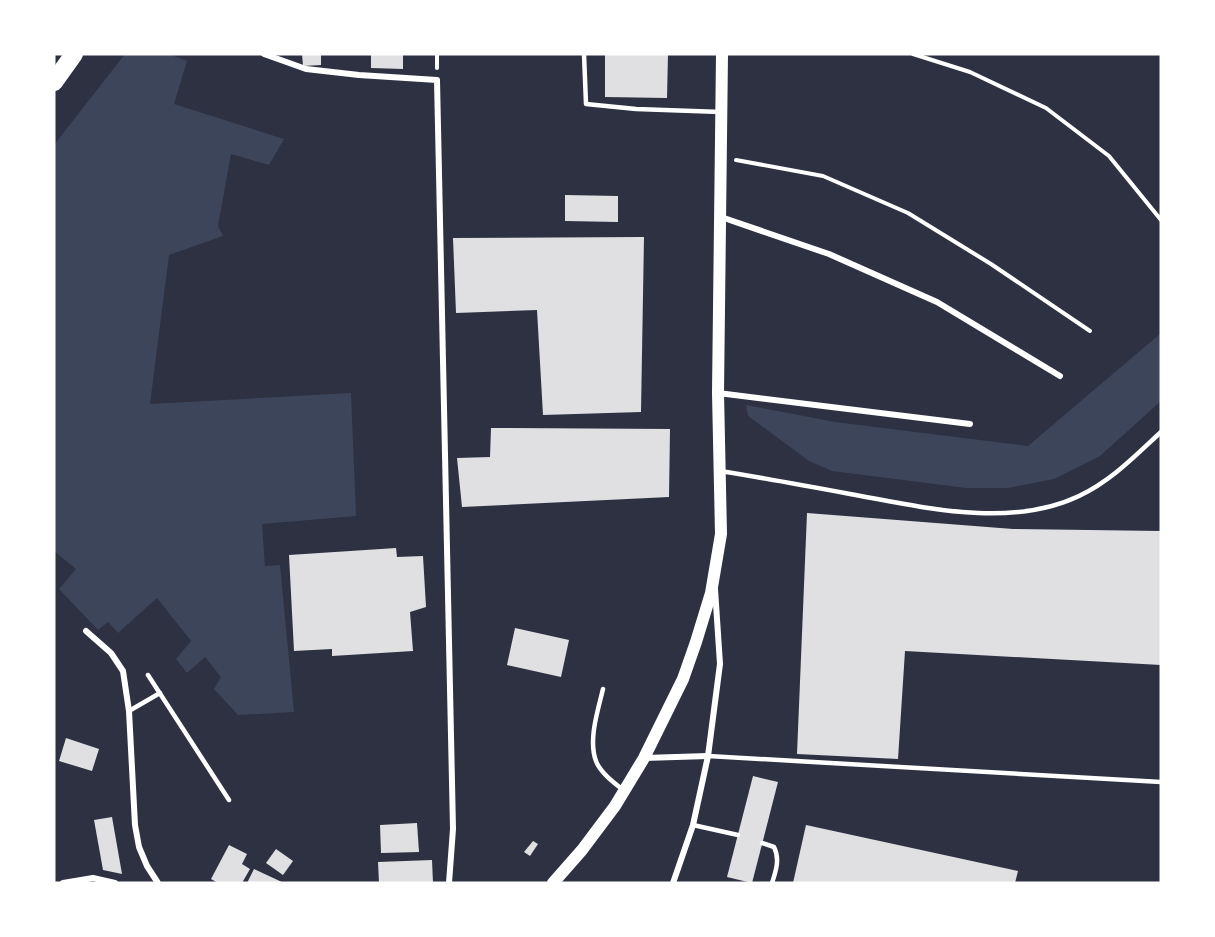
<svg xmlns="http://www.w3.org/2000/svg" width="1215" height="937" font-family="'PT Sans Narrow',sans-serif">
<rect width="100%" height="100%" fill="#2d3142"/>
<!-- green -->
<g fill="#3c4559">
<path d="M125 54H169L187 61 174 104 284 139 269 165 231 154 218 226 223 236 169 255 150 404 351 393 356 516 262 524 265 566 280 565 294 712 238 715 214 689 221 677 205 657 187 673 176 659 191 641 157 598 118 633 108 622 98 630 59 589 76 569 54 551V145Z"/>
<path d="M1161 333V401L1100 456 1054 479 1008 488H966L832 471 809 461 748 416 746 405 835 422 1028 446Z"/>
</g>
<!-- building -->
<g fill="#e0e0e3">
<path d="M302 54H321V65L303 66Z"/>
<path d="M371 54H403V69L371 68Z"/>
<path d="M605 54H668L667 98 605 97Z"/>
<path d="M565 195 618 196V222L565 221Z"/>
<path d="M644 237 641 412 543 415 537 310 456 313 453 238Z"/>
<path d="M491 428 670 429 669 497 462 507 457 458 490 457Z"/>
<path d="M807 513 1013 529 1161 531V665L905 651 898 759 797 754Z"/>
<path d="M396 548 397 557 423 556 426 607 410 612 413 651 332 656V649L294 651 289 555Z"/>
<path d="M515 628 569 640 561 677 507 665Z"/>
<path d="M66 738 99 749 92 771 59 761Z"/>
<path d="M753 776 778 782 752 883 727 877Z"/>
<path d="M112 817 122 874 103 870 94 820Z"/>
<path d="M417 823 419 852 381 853 380 825Z"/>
<path d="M806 825 1018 871 1015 883H793Z"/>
<path d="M533 841 538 844 530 856 524 852Z"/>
<path d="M229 845 247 854 242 864 250 869 242 883H218L211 879Z"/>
<path d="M276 849 293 861 283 875 266 863Z"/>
<path d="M432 860 433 883H379L378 862Z"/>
<path d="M254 869 284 883H247Z"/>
</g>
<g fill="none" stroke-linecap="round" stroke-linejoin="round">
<!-- path -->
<g stroke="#fff" stroke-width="4">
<path d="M913 54 970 72 1046 108 1109 156 1161 220"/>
<path d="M437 68V54"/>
<path d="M736 160 823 176 908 213 991 264 1090 331"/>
</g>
<!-- service -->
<g stroke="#fff" stroke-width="4.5">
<path d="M584 54 586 104 636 109 721 112"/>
<path d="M720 471C764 478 807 486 850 494 922 507 1010 529 1079 496 1111 481 1135 456 1161 432"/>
<path d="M148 675 229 800"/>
<path d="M603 689C598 710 588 740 596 761 600 772 613 782 622 789"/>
<path d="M129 711 160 693"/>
<path d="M708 756 1161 782"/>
<path d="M693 825 738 835"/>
<path d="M762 843 774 847C780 859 776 871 772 883"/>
</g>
<!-- minor -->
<g stroke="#fff" stroke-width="6">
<path d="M264 54 306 69 359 75 437 80 453 829 449 883"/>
<path d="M721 217 829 254 937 302 1060 376"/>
<path d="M718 393 970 424"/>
<path d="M86 631 111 653 123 671 129 711 135 825 139 847 147 866 158 883"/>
<path d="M644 758 708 756"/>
<path d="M63 883 93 878 115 883"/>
<path d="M673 883 693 825 708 756 720 664 715 589"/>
</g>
<!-- secondary -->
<path stroke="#fff" stroke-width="12" d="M553 883 582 850 615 806 644 758 683 679 696 642 711 593 721 534 718 393 722 54"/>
<!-- motorway -->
<path stroke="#fff" stroke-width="18" d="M54 82 74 54"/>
</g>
<!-- border -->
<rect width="1215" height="937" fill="none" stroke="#ffffff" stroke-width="111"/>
</svg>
